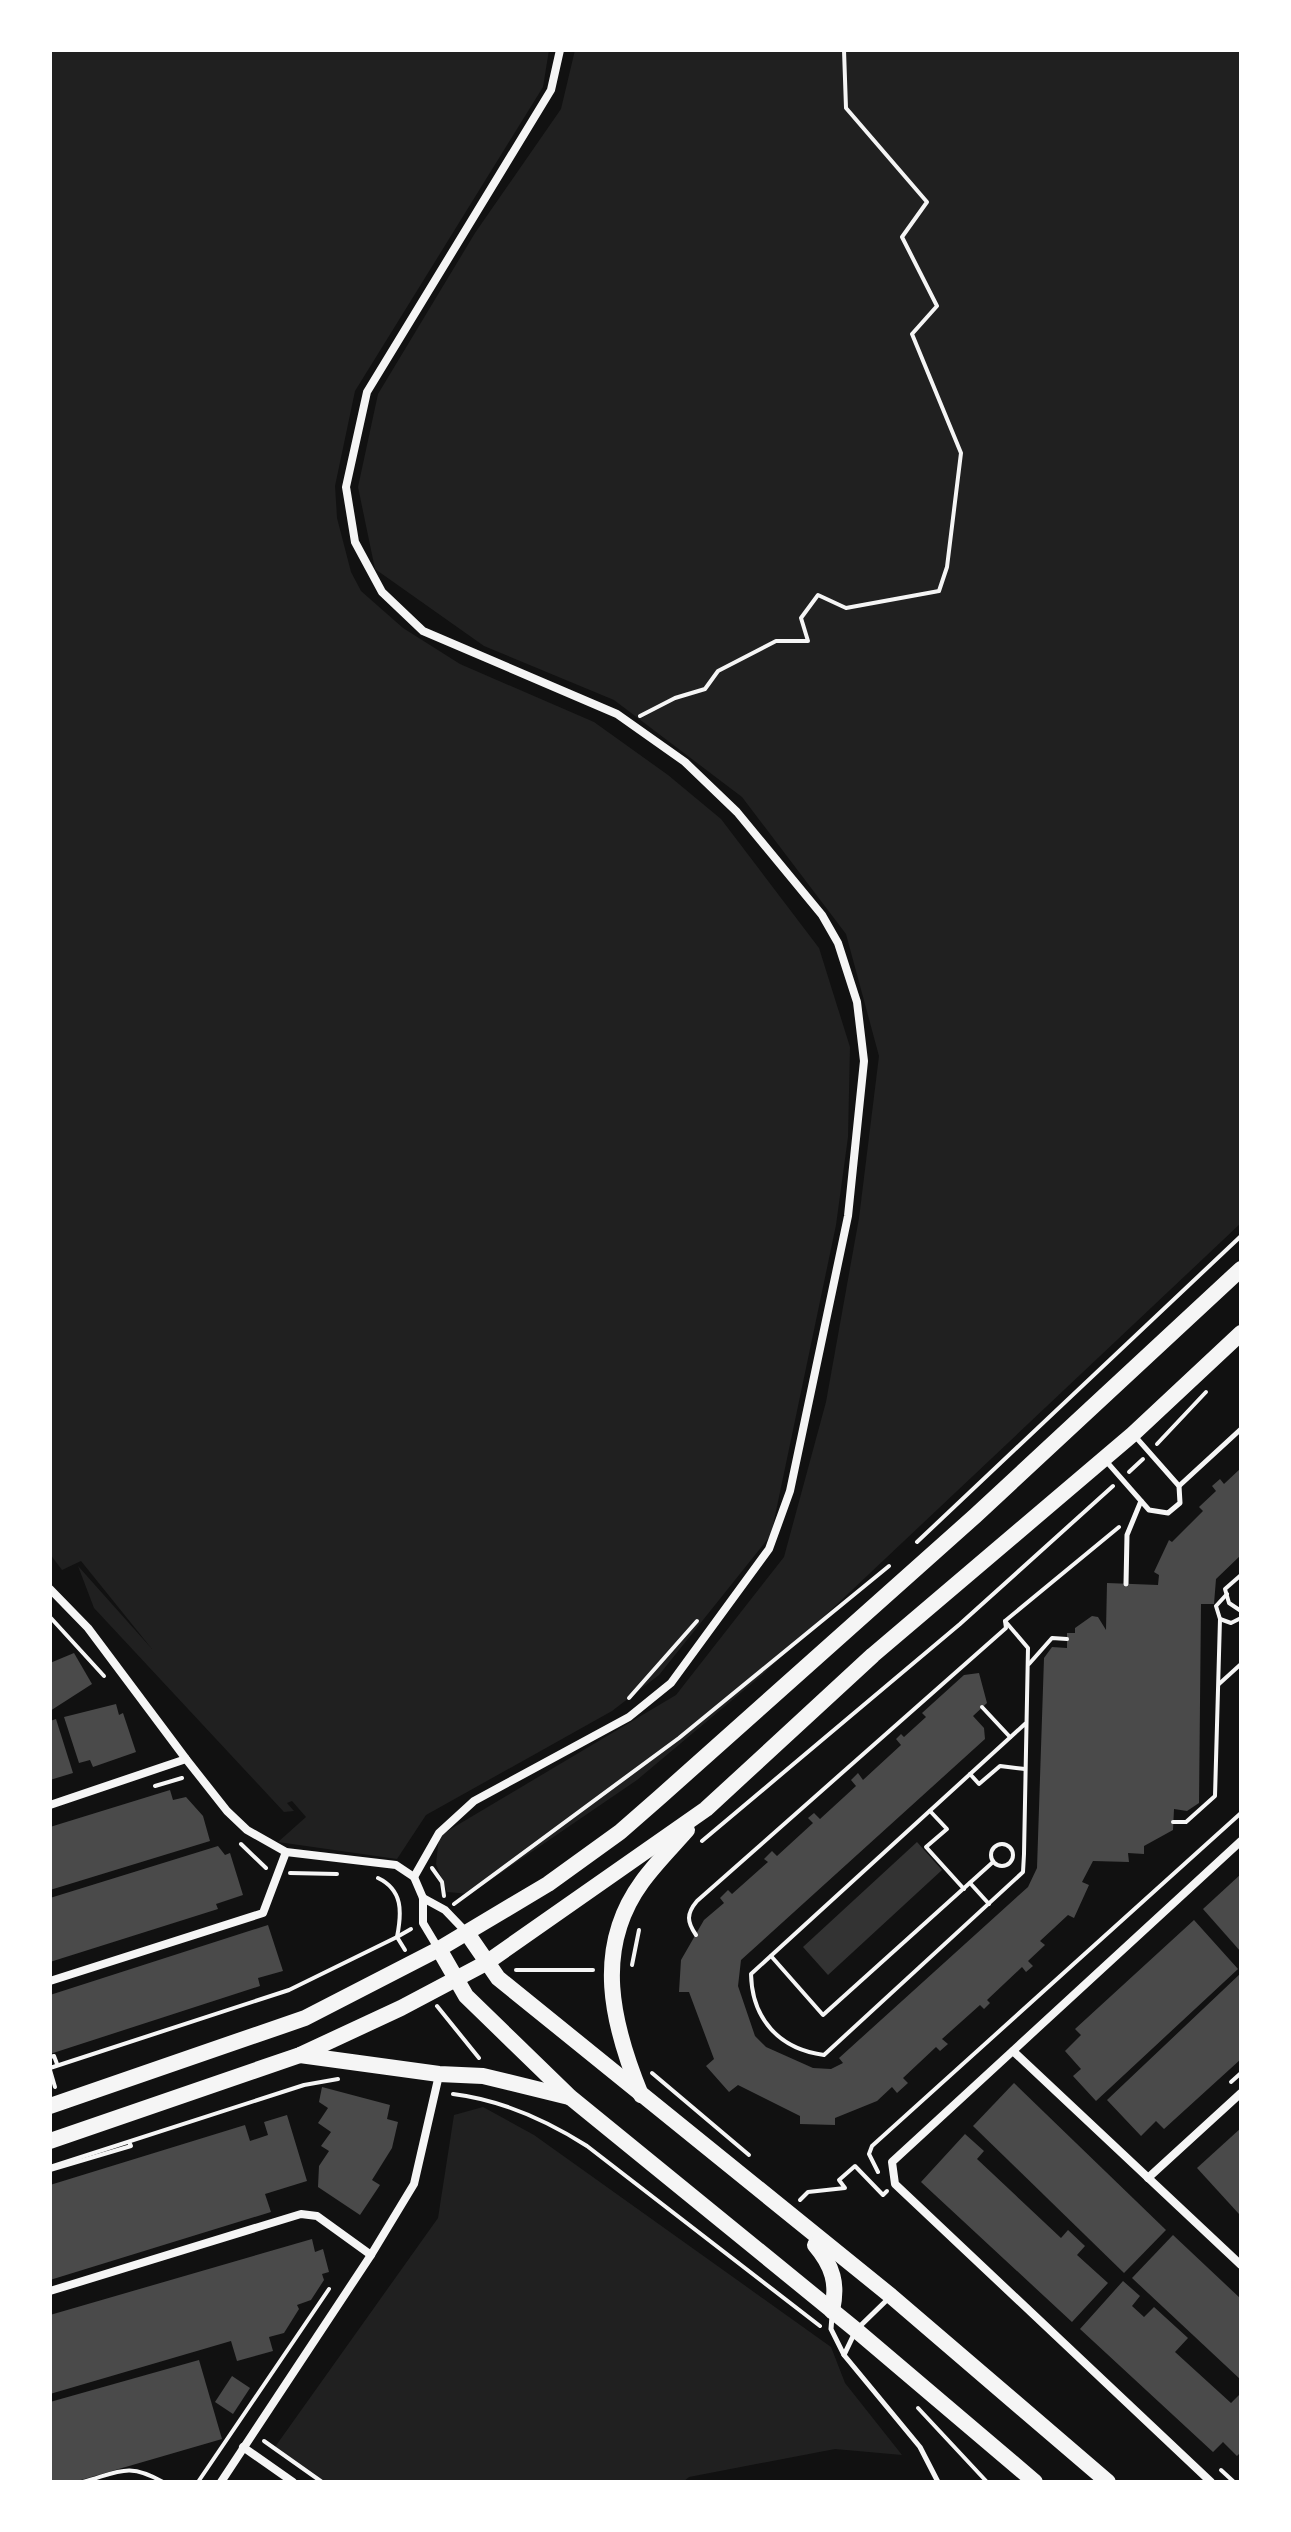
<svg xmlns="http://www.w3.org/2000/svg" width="1291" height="2532" font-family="'Titillium Web',sans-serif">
<rect width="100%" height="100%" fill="#111"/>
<!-- green -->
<g fill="#202020">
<path d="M50 50H549L543 87 355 391 335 486 337 518 351 572 361 591 403 628 460 664 594 722 668 775 721 819 819 948 850 1047 848 1137 836 1225 771 1535 659 1675 612 1711 426 1815 397 1859 278 1842 306 1817 292 1801 287 1803 294 1811 284 1812 94 1608 78 1566 152 1649 81 1561 62 1570 50 1554Z"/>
<path d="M575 50H1241V1223L762 1675 637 1780 470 1894 447 1892 436 1864 439 1836 676 1695 784 1557 826 1402 859 1218 879 1056 846 934 742 797 614 700 484 646 375 569 358 487 378 394 475 233 561 109Z"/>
<path d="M483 2107 534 2135 831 2347 845 2383 902 2455 835 2449 689 2477 683 2482H326L275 2447 438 2218 454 2115Z"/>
</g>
<!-- water -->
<path fill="#333" d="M917 1842 942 1870 828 1975 803 1947Z"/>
<!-- building -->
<g fill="#4a4a4a">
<path d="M1241 1468V1555L1216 1579 1214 1604H1201L1199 1803 1187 1811 1174 1809 1173 1830 1144 1846V1854L1128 1853 1129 1862 1093 1861 1082 1882 1089 1885 1074 1918 1068 1915 1040 1941 1045 1945 1028 1961 1033 1966 1026 1972 1022 1967 987 2000 990 2003 984 2009 980 2005 942 2039 948 2044 940 2051 936 2047 903 2078 908 2083 897 2093 892 2087 877 2101 835 2118V2125L800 2124V2116L738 2085 729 2092 706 2066 714 2059 689 1992H679L681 1960 704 1920 724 1903 720 1898 728 1890 732 1894 768 1862 764 1859 772 1851 777 1856 813 1823 808 1818 814 1813 820 1819 856 1786 851 1780 858 1773 863 1780 901 1745 896 1739 901 1734 904 1737 926 1717 922 1713 964 1675 979 1673 987 1703 973 1716 984 1728 985 1739 741 1960 738 1986 755 2036 766 2047 813 2068 831 2069 843 2063 839 2058 1028 1887 1037 1868 1044 1658 1052 1647 1067 1648V1633H1075V1628L1092 1616 1098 1617 1106 1630 1107 1583 1158 1585 1159 1575 1154 1572 1169 1540 1172 1542 1203 1511 1199 1507 1216 1491 1212 1486 1220 1479 1224 1484Z"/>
<path d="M74 1653 92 1684 50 1711V1663Z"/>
<path d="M116 1704 119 1715 123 1713 136 1752 93 1767 90 1760 79 1763 64 1717Z"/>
<path d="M56 1719 73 1773 50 1780V1721Z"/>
<path d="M170 1790 173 1800 186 1797 203 1816 210 1841 50 1890V1827Z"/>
<path d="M218 1846 225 1855 230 1853 243 1895 216 1904 218 1909 50 1962V1898Z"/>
<path d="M1241 1874V1952L1203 1909Z"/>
<path d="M1194 1920 1238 1969 1096 2101 1073 2076 1081 2069 1065 2051 1081 2035 1075 2029Z"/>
<path d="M268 1925 283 1971 258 1978 260 1986 50 2054V1995Z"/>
<path d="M1241 1973V2059L1164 2129 1156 2121 1141 2136 1107 2100Z"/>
<path d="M1014 2083 1166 2230 1124 2273 973 2126Z"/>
<path d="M322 2087 390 2105 387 2119 398 2122 392 2148 372 2180 380 2185 360 2215 318 2187 319 2166 329 2151 321 2146 331 2132 318 2123 328 2108 319 2102Z"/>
<path d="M287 2115 307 2181 265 2194 271 2212 50 2280V2185L245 2125 250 2141 268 2135 264 2122Z"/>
<path d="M1241 2128V2212L1239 2214 1197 2168Z"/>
<path d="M965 2134 984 2151 977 2159 1061 2238 1068 2230 1085 2246 1077 2255 1108 2283 1072 2322 921 2182Z"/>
<path d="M1173 2235 1241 2299V2380L1132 2278Z"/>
<path d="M312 2239 315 2252 323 2249 329 2272 322 2274 324 2280 311 2300 297 2305 299 2309 284 2333 269 2337 273 2351 237 2361 231 2341 50 2394V2315Z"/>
<path d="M1123 2281 1140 2296 1132 2306 1144 2317 1154 2307 1188 2338 1175 2352 1231 2403 1241 2393V2452L1237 2456 1223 2442 1213 2452 1080 2329Z"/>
<path d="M199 2360 222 2439 74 2482H50V2402Z"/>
<path d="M232 2376 250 2388 233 2414 215 2402Z"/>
</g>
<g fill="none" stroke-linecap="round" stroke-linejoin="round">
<!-- path -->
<g stroke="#f5f5f5" stroke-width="4">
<path d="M640 716 675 698 705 689 718 671 776 641H808L801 618 818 595 846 608 939 591 947 567 961 453 912 334 937 306 902 237 927 202 846 108 844 50"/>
<path d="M1157 1444 1206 1392"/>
<path d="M1129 1472 1143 1459"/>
<path d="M917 1542 1241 1236"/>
<path d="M1241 1575 1225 1589 1229 1603 1241 1611"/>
<path d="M50 1617 104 1676"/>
<path d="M1220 1619 1231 1623 1241 1618"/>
<path d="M1005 1621 1028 1648 1024 1854 1023 1872 824 2055C779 2049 752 2019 751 1974L1026 1723"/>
<path d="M1029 1664 1052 1638 1067 1639"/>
<path d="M1219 1684 1241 1664"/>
<path d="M629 1698 697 1621"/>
<path d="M982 1707 1010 1737"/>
<path d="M970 1774 979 1784 1000 1766 1025 1769"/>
<path d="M155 1786 182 1778"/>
<path d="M930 1811 947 1829 926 1847 964 1889"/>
<path d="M1173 1822H1186L1215 1796 1220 1619 1216 1606 1227 1594"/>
<path d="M702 1841 960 1624 1113 1486"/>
<path d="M241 1844 266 1868"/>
<circle cx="1002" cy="1855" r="11"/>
<path d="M432 1868 442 1882 444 1896"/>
<path d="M290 1873 337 1874"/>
<path d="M970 1883 989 1904"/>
<path d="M454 1904 679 1738 889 1566"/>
<path d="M696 1935C687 1922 686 1914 697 1901L1006 1628 1005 1621 1119 1527"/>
<path d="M405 1950 397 1937 411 1929"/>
<path d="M771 1956 823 2015 993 1862"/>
<path d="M632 1965 639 1930"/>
<path d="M516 1970H593"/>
<path d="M437 2006 479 2058"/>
<path d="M50 2057 54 2056 57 2064"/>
<path d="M50 2068 289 1990 397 1937C402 1912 403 1890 378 1878"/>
<path d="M50 2070 55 2087"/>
<path d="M652 2073 749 2155"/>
<path d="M1231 2082 1241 2073"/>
<path d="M453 2094C502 2100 546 2120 587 2146L820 2326"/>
<path d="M50 2167 304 2085 338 2079"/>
<path d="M50 2170 131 2146 129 2142"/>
<path d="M878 2172 869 2154 872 2146 1241 1813"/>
<path d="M800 2200 808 2192 845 2188 839 2180 855 2166 883 2195 887 2191"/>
<path d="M918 2408 987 2482"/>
<path d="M264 2441 322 2482"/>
<path d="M1221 2470 1234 2482"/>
<path d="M83 2482C119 2472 128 2462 163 2482"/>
<path d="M198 2482 329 2289"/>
</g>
<!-- service -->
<g stroke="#f5f5f5" stroke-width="5">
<path d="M1106 1461 1149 1510 1168 1513 1180 1503 1179 1486 1134 1435"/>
<path d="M1179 1486 1241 1429"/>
<path d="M1126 1584 1127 1535 1141 1501"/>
<path d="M890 2297 856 2330 844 2355 920 2447 938 2482"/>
<path d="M832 2316 831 2329 844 2355"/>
</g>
<!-- minor -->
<g stroke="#f5f5f5" stroke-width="8">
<path d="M50 1589 88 1628 186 1759 227 1811 247 1830 286 1852 396 1865 414 1877 423 1898V1923L438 1948"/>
<path d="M50 1805 186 1759"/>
<path d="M414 1877 439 1833 474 1801 629 1717 671 1683 769 1549 790 1491 848 1216 864 1061 857 1002 838 943 822 915 737 812 685 762 617 714 423 631 382 592 355 542 346 487 367 392 551 90 560 50"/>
<path d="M423 1898 445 1910 467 1933"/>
<path d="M50 1981 263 1913 286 1852"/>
<path d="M1013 2051 1241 2265"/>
<path d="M1148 2178 1241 2093"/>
<path d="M50 2291 301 2214 317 2216 371 2255"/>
<path d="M243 2447 293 2482"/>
<path d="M221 2482 371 2255 414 2184 439 2075"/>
<path d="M1211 2482 895 2184 892 2162 1241 1841"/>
</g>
<!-- primary -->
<g stroke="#f5f5f5" stroke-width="16">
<path d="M467 1933 498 1978 891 2296 1108 2482"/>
<path d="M439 1949 466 1996 570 2097 856 2330 1035 2482"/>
<path d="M300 2055 439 2074 483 2076 569 2097"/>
<path d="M641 2095C612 2024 593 1949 642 1882 655 1864 672 1847 687 1830"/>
<path d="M50 2106 305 2018 439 1949 548 1884 620 1832 660 1797 975 1516 1241 1269"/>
<path d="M50 2141 300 2055 401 2008 486 1963 706 1809 873 1655 1133 1434 1241 1333"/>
<path d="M815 2245C833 2266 838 2284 832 2311"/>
</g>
</g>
<!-- border -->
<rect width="1291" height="2532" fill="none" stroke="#ffffff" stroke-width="104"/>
</svg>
